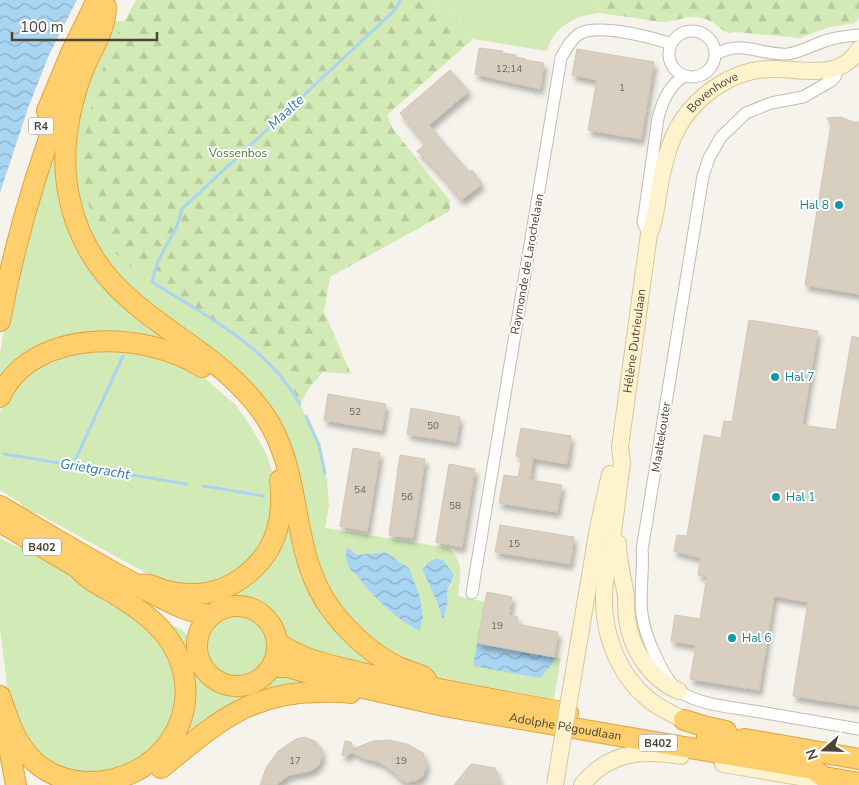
<svg xmlns="http://www.w3.org/2000/svg" width="859" height="785" font-family="'Nunito Sans',sans-serif">
<defs>
<pattern id="forest-firs" width="22" height="20" patternUnits="userSpaceOnUse" patternTransform="scale(1.25)"><rect width="22" height="20" fill="#d2eab5"/><path d="M5 1l3.5 6h-7zM16 11l3.5 6h-7z" fill="#b6ca9c"/></pattern>
<pattern id="water-waves" width="16" height="10" patternUnits="userSpaceOnUse" patternTransform="scale(1.25)"><rect width="16" height="10" fill="#a9d4f2"/><path d="M0 5q4-4 8 0t8 0" fill="none" stroke="#8caec5"/></pattern>
<filter id="shadow"><feDropShadow dx="3" dy="5.5" stdDeviation="2.5" flood-color="#0004"/></filter>
</defs>
<rect width="100%" height="100%" fill="#f6f3ec"/>
<!-- green -->
<g fill="#d2eab5" fill-rule="evenodd">
<path d="M427 0H575L597 6 600 13C576 15 554 26 547 51L473 39 450 12Z"/>
<path d="M112 21H124L103 69 90 107 83 157 85 186 93 216 110 247 146 278 236 333 271 364 290 387 300 404 318 445 327 480 329 506 325 528 449 548C465 563 460 576 458 596L485 602 473 666 552 664 554 657 561 658 554 699 439 678 414 668 379 649 324 589 282 435 140 302 90 241 72 178 79 102ZM349 548 357 555 385 552 409 568 420 597 423 617 420 630C387 616 372 592 348 566ZM425 564 451 585 447 591 448 602 443 620 438 604 422 569Z"/>
<path d="M68 103 73 225 195 356 82 337 0 389V354L8 303Z"/>
<path d="M130 347 196 371 237 406 251 427 266 453 273 474 275 514 262 546 242 569 204 586 164 583 39 514 23 510 21 503 0 490V412L6 396 28 371 64 352Z"/>
<path d="M287 495 307 579 407 675 329 657 286 640C285 635 283 629 281 624 273 607 250 595 231 598 222 599 213 604 205 607L193 599 242 584Z"/>
<path d="M0 538 13 545 35 551 130 612 157 635 178 675 175 717 144 760 88 777 39 758 10 711 0 628Z"/>
<circle cx="238" cy="646" r="30"/>
<path d="M158 619C166 623 180 627 185 633 190 638 190 645 191 651 194 670 205 684 223 690 255 702 273 666 300 676 305 678 311 683 316 686L179 748 189 707Z"/>
</g>
<!-- forest -->
<g fill="url(#forest-firs)">
<path d="M136 0H427L450 12 473 39 387 115 393 129 450 201V211L330 277 324 311 351 374 323 372 309 388 300 404C284 376 261 350 234 332 205 314 174 298 147 279 137 272 116 255 109 246 55 173 96 70 136 0Z"/>
<path d="M561 0H859V17L855 23 829 27 800 38 736 32 728 33C721 30 716 23 708 20 691 12 678 22 661 22L600 13 597 6 575 0Z"/>
</g>
<!-- water -->
<g fill="url(#water-waves)">
<path d="M0 0H77L49 55 28 108 0 193Z"/>
<path d="M349 548 357 555 385 552 409 568 420 597 423 617 420 631C394 618 376 600 358 577 355 573 350 570 348 565 346 561 346 554 346 550Z"/>
<path d="M437 559 443 560 454 575 447 591 448 602 443 621 438 604 422 569 430 561Z"/>
<path d="M477 643 554 657 552 664 540 678 473 666Z"/>
</g>
<g fill="none" stroke-linecap="round" stroke-linejoin="round">
<!-- stream -->
<g stroke="#a9d4f2" stroke-width="3">
<path d="M300 404C266 345 208 317 152 282L158 261 177 226 182 209 396 9 400 0"/>
<path d="M306 416 319 445 325 473"/>
<path d="M4 454 187 484"/>
<path d="M73 465 123 356"/>
<path d="M204 486 264 496"/>
</g>
</g>
<!-- building -->
<g fill="#d8cfc1" stroke="#d3c7b4" filter="url(#shadow)">
<path d="M479 48 503 51 502 53 516 55V57L525 59V60L544 63 540 89 475 74Z"/>
<path d="M577 49 654 62 641 139 588 130 597 80 572 75Z"/>
<path d="M450 70 469 91 429 125 469 172 472 170 482 184 461 200 441 175 417 151 426 144 400 113Z"/>
<path d="M841 117 853 122H859V294L805 285 831 125 827 118Z"/>
<path d="M749 320 818 331 802 425 836 430 852 336 859 338V706L793 696 808 602 774 596 759 690 690 679 696 645 671 641 675 615 700 619 707 576 698 575 701 558 674 551 677 535 687 536 704 435 721 438 724 421 732 422Z"/>
<path d="M328 394 386 404 382 430 324 420Z"/>
<path d="M411 408 460 417 456 442 407 434Z"/>
<path d="M521 428 571 436 567 464 533 458 530 480 562 485 557 512 499 503 504 475 518 477 522 457 516 456Z"/>
<path d="M353 448 380 453 367 531 340 526Z"/>
<path d="M400 455 425 459 413 538 389 535Z"/>
<path d="M449 464 475 469 462 547 436 542Z"/>
<path d="M500 525 574 537 570 564 495 552Z"/>
<path d="M487 592 512 597 509 616 518 617 517 624 558 632 554 657 477 643Z"/>
<path d="M305 737 315 741 321 748 322 757 318 766 310 771 289 775 276 785H260L266 768 278 751 296 739Z"/>
<path d="M389 740 407 744 423 753 427 766 422 777 415 781 406 782 400 779 390 769 379 762 361 757 353 752 346 756 342 755 345 741 351 742 353 749 373 741Z"/>
<path d="M471 764 495 768 501 785H454Z"/>
</g>
<g fill="none" stroke-linecap="round" stroke-linejoin="round">
<defs>
<g id="street">
<circle cx="692" cy="54" r="23"/>
<path d="M716 54C743 39 761 56 788 54 801 52 813 45 825 41 836 37 847 36 859 35"/>
<path d="M838 69 835 77 831 81 803 97 771 103 746 113 721 137 709 158 703 176 642 550C644 571 639 593 642 614 644 634 664 681 680 692 701 705 730 707 754 711 789 717 824 723 859 729"/>
<path d="M649 234 643 223 658 118C663 100 669 86 684 76"/>
<path d="M472 593 561 58C566 49 570 40 579 34 597 23 651 37 671 44"/>
</g>
<g id="secondary">
<path d="M618 543C618 561 623 578 626 596 626 604 626 612 627 619 631 649 650 679 679 691"/>
<path d="M581 629 598 528 610 474"/>
<path id="s1" d="M684 720C672 714 659 708 648 699 618 674 603 634 604 596 604 580 608 563 611 547 615 519 618 491 622 463L620 447 649 234C656 220 656 205 659 190 664 161 671 132 690 110 707 90 732 74 758 70 791 64 838 86 859 49"/>
<path d="M723 764 812 779 824 777"/>
<path d="M582 785C608 752 642 749 681 756"/>
</g>
<g id="highway">
<path d="M106 7C106 30 90 52 82 73 67 113 60 159 70 201 96 316 203 329 263 413 306 474 287 553 333 612 350 634 371 653 396 666 404 670 417 673 424 677 426 679 429 684 431 687"/>
<path d="M47 111 71 53 97 0"/>
<path d="M0 321C14 244 36 170 64 98"/>
<path d="M0 397C32 326 146 331 202 367"/>
<path d="M0 506C47 534 95 563 144 589 166 600 186 613 212 615"/>
<path d="M0 522 78 568 89 572"/>
<path d="M137 585C152 583 150 586 163 590 173 593 183 594 194 594 231 594 267 565 277 530 282 513 282 497 280 480"/>
<circle cx="237" cy="646" r="40"/>
<path d="M277 642C300 660 334 666 362 673 430 689 499 700 568 713"/>
<path id="s2" d="M272 667H288L350 685 444 706 813 769 824 777 859 783"/>
<path d="M0 696C8 718 14 740 30 757 44 773 64 780 84 782 161 785 211 710 172 644 158 621 134 606 112 592 99 585 87 579 78 568"/>
<path d="M684 720 707 727 726 731"/>
<path d="M6 731 16 785"/>
<path d="M707 737 732 742 745 739 859 759"/>
<path d="M161 768C213 726 248 692 319 692 329 692 340 691 350 693"/>
</g>
</defs>
<!-- street casing -->
<use href="#street" stroke="#c2bbae" stroke-width="13"/>
<!-- secondary casing -->
<use href="#secondary" stroke="#d6c79b" stroke-width="18"/>
<!-- highway casing -->
<use href="#highway" stroke="#e0a43c" stroke-width="22"/>
<!-- street -->
<use href="#street" stroke="#fff" stroke-width="11"/>
<!-- secondary -->
<use href="#secondary" stroke="#fff3cd" stroke-width="16"/>
<!-- highway -->
<use href="#highway" stroke="#ffcf6e" stroke-width="20"/>
<defs>
<path id="secondary-bridge" d="M555 785 581 629"/>
</defs>
<!-- secondary-bridge casing -->
<use href="#secondary-bridge" stroke="#d6c79b" stroke-width="18" stroke-linecap="butt"/>
<!-- secondary-bridge -->
<use href="#secondary-bridge" stroke="#fff3cd" stroke-width="16"/>
</g>
<!-- markers -->
<g fill="#0f9aa8" stroke="#fff" stroke-width="2">
<circle cx="839" cy="205" r="5"/>
<circle cx="775" cy="377" r="5"/>
<circle cx="776" cy="497" r="5"/>
<circle cx="732" cy="638" r="5"/>
</g>
<g text-anchor="middle" dominant-baseline="central" stroke-width="4" stroke-linejoin="round" paint-order="stroke">
<!-- number labels -->
<g font-size="10" fill="#6e675b">
<text x="509" y="69">12;14</text>
<text x="622" y="88">1</text>
<text x="355" y="412">52</text>
<text x="433" y="426">50</text>
<text x="360" y="490">54</text>
<text x="407" y="497">56</text>
<text x="455" y="506">58</text>
<text x="514" y="544">15</text>
<text x="497" y="626">19</text>
<text x="295" y="761">17</text>
<text x="401" y="761">19</text>
</g>
<!-- shield labels -->
<g fill="#fff" stroke="#817c74" stroke-width="1">
<rect x="28.5" y="117.5" width="25" height="17" rx="4"/>
<rect x="23" y="538.5" width="38" height="17" rx="4"/>
<rect x="639" y="734.5" width="38" height="17" rx="4"/>
</g>
<g font-size="11" font-weight="bold" fill="#4b4439">
<text x="41" y="126">R4</text>
<text x="42" y="547">B402</text>
<text x="658" y="743">B402</text>
</g>
<!-- street labels -->
<g font-size="12" fill="#4b4439" stroke="#fff">
<text stroke="none"><textPath href="#s1" startOffset="684">Bovenhove</textPath></text>
<text transform="translate(527 264) rotate(-80)">Raymonde de Larochelaan</text>
<text stroke="none"><textPath href="#s1" startOffset="415">Hélène Dutrieulaan</textPath></text>
<text transform="translate(661 437) rotate(-81)">Maaltekouter</text>
<text stroke="none"><textPath href="#s2" startOffset="300">Adolphe Pégoudlaan</textPath></text>
</g>
<!-- park labels -->
<g font-size="12" fill="#4a7f2a" stroke="#fff">
<text x="238" y="153">Vossenbos</text>
</g>
<!-- culture labels -->
<g font-size="12" fill="#0d838f" stroke="#fff" text-anchor="start">
<text x="829" y="205" text-anchor="end">Hal 8</text>
<text x="785" y="377">Hal 7</text>
<text x="786" y="497">Hal 1</text>
<text x="742" y="638">Hal 6</text>
</g>
<!-- water labels -->
<g font-size="14" font-style="italic" fill="#2e7ab2" stroke="#fff">
<text transform="translate(286 112) rotate(-43)">Maalte</text>
<text transform="translate(95 469) rotate(9)">Grietgracht</text>
</g>
</g>
<!-- north arrow -->
<g transform="translate(824 750) rotate(250)" stroke="#ffffff" stroke-width="4" paint-order="stroke">
<path d="M0-4L9 19L0 12L-9 19Z" fill="#4b4439"/>
<text y="-8" font-size="14" font-weight="bold" text-anchor="middle" fill="#4b4439">N</text>
</g>
<!-- scale -->
<path d="M12 32v8h145v-8" fill="none" stroke="#4b4439" stroke-width="2.5"/>
<text x="20" y="32" font-size="15" fill="#4b4439" stroke="#ffffff" stroke-width="4" paint-order="stroke">100 m</text>
</svg>
